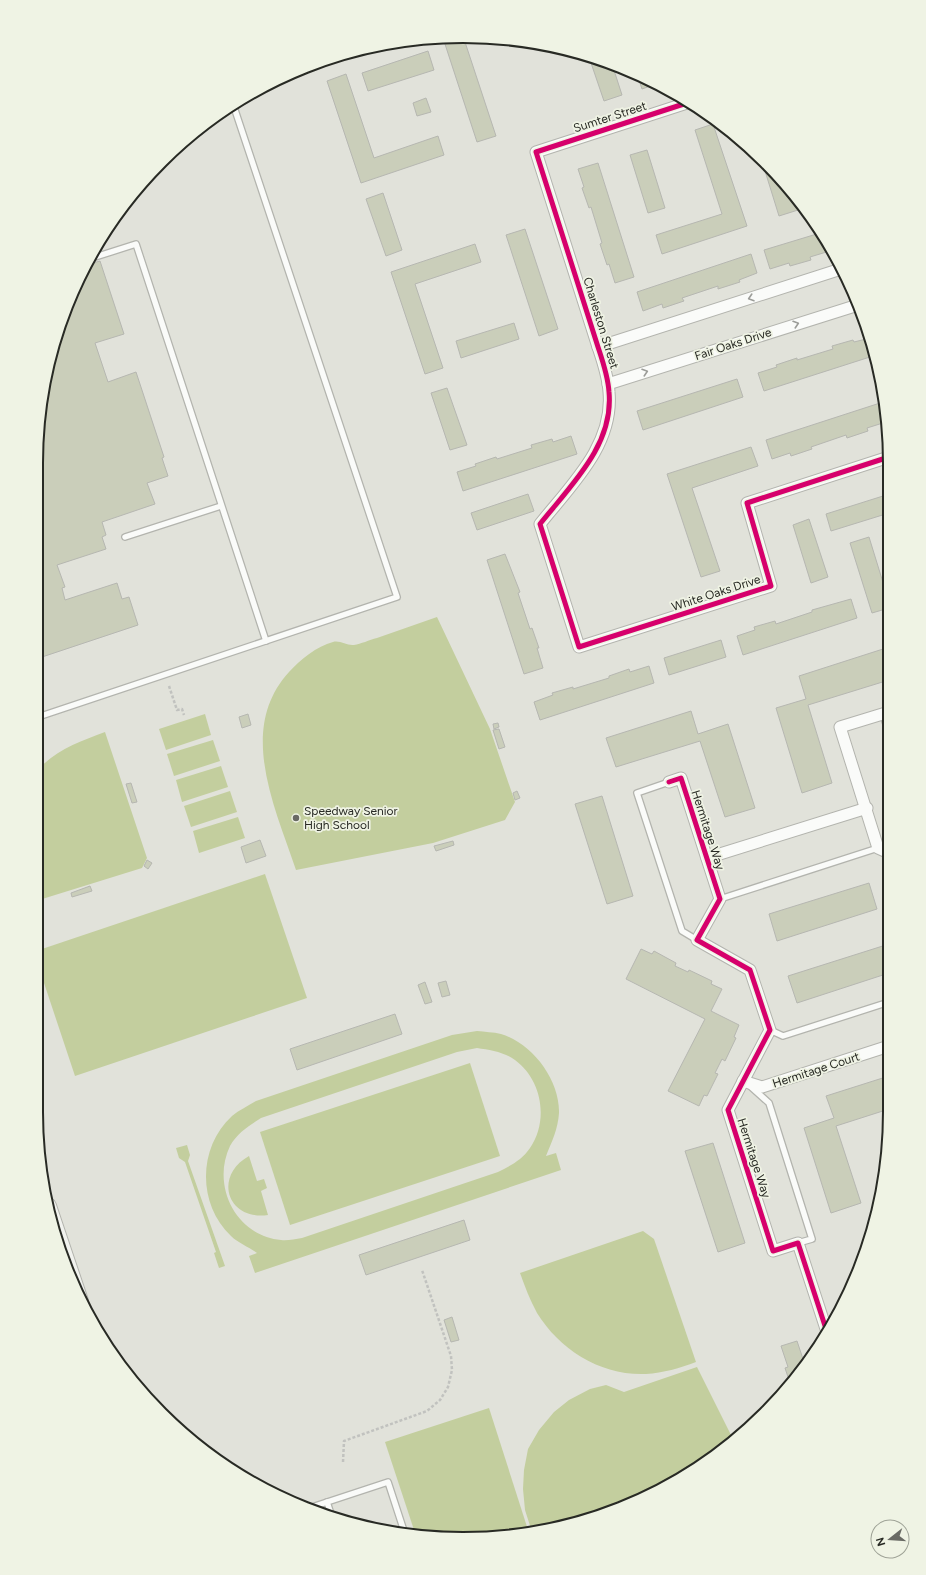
<svg xmlns="http://www.w3.org/2000/svg" width="926" height="1575" font-family="Figtree,sans-serif">
<rect width="100%" height="100%" fill="#e1e2da"/>
<!-- green -->
<g fill="#c3ce9e" fill-rule="evenodd">
<path d="M437 617 490 729 515 802 505 820 433 843 296 870C275 807 237 729 289 672 300 660 317 646 333 642 340 640 347 646 354 645 361 644 369 640 377 638 397 631 417 624 437 617Z"/>
<path d="M205 714 211 735 166 750 159 729Z"/>
<path d="M105 732 147 858 142 868 39 900 38 770C55 750 81 741 105 732Z"/>
<path d="M213 740 220 761 174 776 167 754Z"/>
<path d="M221 766 228 787 182 802 176 780Z"/>
<path d="M230 791 237 812 191 827 184 806Z"/>
<path d="M238 817 245 838 199 853 193 831Z"/>
<path d="M265 874 307 998 75 1076 39 968V950Z"/>
<path d="M477 1031C485 1032 493 1032 501 1034 532 1043 560 1080 559 1113 558 1129 552 1141 546 1156L556 1153 561 1170 255 1273 249 1256 257 1253C249 1247 238 1243 231 1236 197 1204 198 1147 232 1116 239 1110 248 1106 256 1101L452 1035ZM477 1048C490 1050 504 1052 515 1060 542 1080 549 1120 530 1148 522 1160 510 1166 498 1172L302 1238C295 1239 287 1241 281 1240 236 1236 211 1186 230 1146 237 1133 250 1125 261 1118L457 1052Z"/>
<path d="M470 1063 500 1156 290 1225 260 1132Z"/>
<path d="M187 1145 190 1155 188 1161 225 1266 219 1268 214 1253 216 1252 185 1162 179 1158 176 1148Z"/>
<path d="M249 1156 257 1181 264 1179 267 1188 261 1191 268 1215C227 1221 213 1176 249 1156Z"/>
<path d="M643 1231 654 1239 696 1362C680 1368 663 1373 646 1374 601 1376 560 1350 537 1313 530 1300 525 1287 520 1273Z"/>
<path d="M697 1367 734 1441 723 1451 676 1482 600 1516 546 1531 532 1532 525 1510 523 1489 524 1470 528 1449 539 1430 554 1412 569 1400 590 1389 606 1385 624 1392Z"/>
<path d="M489 1408 529 1533 463 1539 415 1533 385 1442Z"/>
</g>
<!-- building -->
<g fill="#caceba" stroke="#b6b7b1">
<path d="M460 36H463L496 136 477 142 444 41Z"/>
<path d="M492 39 506 40 494 44Z"/>
<path d="M428 51 434 70 368 91 362 73Z"/>
<path d="M589 57 612 64 622 95 604 101Z"/>
<path d="M346 74 374 158 438 136 444 155 361 183 327 81Z"/>
<path d="M637 74 656 84 642 89Z"/>
<path d="M426 98 431 112 417 116 413 103Z"/>
<path d="M713 124 747 226 662 254 656 235 722 214 695 130Z"/>
<path d="M647 150 665 208 648 213 630 155Z"/>
<path d="M761 158 765 161 794 199 798 210 779 216Z"/>
<path d="M598 163 634 277 615 283 609 264 607 265 600 244 602 243 591 207 589 208 582 188 584 187 578 169Z"/>
<path d="M383 193 402 250 386 256 366 199Z"/>
<path d="M525 229 558 329 539 336 506 235Z"/>
<path d="M820 233 833 250 810 257 811 260 790 266 789 263 770 269 764 250Z"/>
<path d="M475 244 481 262 415 284 443 368 425 374 391 272Z"/>
<path d="M751 254 757 273 739 280 740 282 718 289V286L682 298 684 301 663 308 662 304 643 311 637 292Z"/>
<path d="M100 261 124 334 95 343 108 382 136 372 164 457 162 458 168 476 147 483 155 504 102 522 106 535 102 537 106 549 57 565 65 587 62 588 65 600 117 583 122 599 129 597 138 625 42 657 39 646 38 647 37 435 59 326 89 264Z"/>
<path d="M514 323 519 339 461 358 456 341Z"/>
<path d="M870 338 873 356 764 391 758 373 777 367 776 365 797 358V360L833 349 832 346 853 340 854 342Z"/>
<path d="M737 379 743 397 643 430 637 411Z"/>
<path d="M447 388 467 445 450 450 431 393Z"/>
<path d="M880 403 886 422 867 428 868 431 847 438 846 435 811 447 812 449 791 456 790 453 772 459 766 440Z"/>
<path d="M571 436 577 454 463 491 457 472 476 466 475 464 496 457 497 459 532 448 531 445 552 439 553 442Z"/>
<path d="M751 447 758 466 692 488 720 571 701 577 667 474Z"/>
<path d="M528 494 534 511 477 530 471 513Z"/>
<path d="M883 496 889 513 831 531 826 514Z"/>
<path d="M809 519 828 577 811 583 793 525Z"/>
<path d="M869 537 885 589 889 588V608L872 613 850 543Z"/>
<path d="M505 554 520 592 518 593 530 629 532 628 539 648H537L543 668 524 674 487 560Z"/>
<path d="M851 599 857 618 743 655 737 636 755 630 754 627 775 621 776 624 812 612V610Z"/>
<path d="M721 640 726 657 669 675 664 658Z"/>
<path d="M883 649 889 669V680L808 705 832 783 802 793 776 708 806 699 799 676Z"/>
<path d="M649 666 654 683 540 720 534 702 553 695 552 693 573 687V689L609 678V676L629 669 630 672Z"/>
<path d="M691 711 698 734 728 724 755 808 725 817 700 741 616 767 606 738Z"/>
<path d="M248 714 251 725 242 728 239 717Z"/>
<path d="M498 723 499 727 494 729 493 724Z"/>
<path d="M499 729 505 747 499 749 493 730Z"/>
<path d="M131 783 137 802 132 803 126 784Z"/>
<path d="M517 791 520 798 515 800 513 793Z"/>
<path d="M602 796 633 896 607 904 575 804Z"/>
<path d="M260 840 266 856 246 863 241 847Z"/>
<path d="M453 841 454 845 436 851 434 846Z"/>
<path d="M147 860 152 863 148 869 144 866Z"/>
<path d="M869 883 877 909 777 941 769 914Z"/>
<path d="M90 886 92 891 72 897 71 893Z"/>
<path d="M889 944V973L797 1003 788 976Z"/>
<path d="M641 949 652 954 654 951 676 963 675 966 688 972 689 970 712 981 711 984 722 989 711 1011 739 1025 734 1037 736 1038 725 1061 722 1059 715 1073 718 1074 707 1096 704 1095 699 1106 668 1091 705 1019 626 979Z"/>
<path d="M446 981 450 995 442 997 438 983Z"/>
<path d="M425 982 432 1002 425 1004 418 985Z"/>
<path d="M395 1014 402 1034 297 1070 290 1049Z"/>
<path d="M889 1076V1109L836 1126 861 1203 831 1213 804 1128 834 1118 826 1096Z"/>
<path d="M713 1143 745 1243 718 1252 685 1151Z"/>
<path d="M464 1220 470 1240 366 1275 359 1255Z"/>
<path d="M452 1317 459 1340 451 1342 444 1320Z"/>
<path d="M797 1341 804 1362H806L807 1364 792 1383H790L785 1368 788 1367 781 1346Z"/>
</g>
<g fill="none" stroke-linecap="round" stroke-linejoin="round">
<defs>
<g id="lane">
<path d="M92 258 136 244 266 641"/>
<path d="M125 537 221 506"/>
<path d="M883 714 889 734"/>
<path d="M38 717 397 597 233 104"/>
<path d="M669 782 637 793 682 931 697 940"/>
<path d="M720 899 878 848"/>
<path d="M770 1030 783 1036 889 1002"/>
<path d="M750 1086 769 1103 812 1239 798 1243"/>
<path d="M327 1502 332 1517"/>
<path d="M309 1508 388 1482 404 1531"/>
</g>
<g id="street">
<path d="M690 102 536 152 598 347C603 362 608 376 609 392 614 445 571 485 540 524L579 647 771 586 747 503 889 457"/>
<path d="M598 347 841 269"/>
<path d="M608 384 858 305"/>
<path d="M889 712 840 727 878 848 889 853"/>
<path d="M669 782 681 778 720 899 697 940 750 970 770 1030 728 1110 773 1251 798 1243 827 1332"/>
<path d="M707 858 867 808"/>
<path d="M743 1081 762 1087 889 1046"/>
</g>
<path id="secondary" d="M48 1206 80 1301"/>
</defs>
<!-- lane casing -->
<use href="#lane" stroke="#b3b4ae" stroke-width="8"/>
<!-- street casing -->
<use href="#street" stroke="#b3b4ae" stroke-width="13"/>
<!-- secondary casing -->
<use href="#secondary" stroke="#b3b4ae" stroke-width="18"/>
<!-- path -->
<g stroke="#c1c2bf" stroke-width="2.5" stroke-dasharray="3 2" stroke-linecap="butt">
<path d="M169 686 177 710 182 709 184 715"/>
<path d="M343 1462 344 1441 427 1411 440 1400 448 1387 452 1370 451 1356 422 1270"/>
</g>
<!-- lane -->
<use href="#lane" stroke="#fafbf9" stroke-width="5.5"/>
<!-- street -->
<use href="#street" stroke="#fafbf9" stroke-width="11"/>
<!-- secondary -->
<use href="#secondary" stroke="#f1f2ee" stroke-width="16"/>
<defs>
<g id="cycleway">
<path d="M690 102 536 152 598 347C603 362 608 376 609 392 614 445 571 485 540 524L579 647 771 586 747 503 889 457"/>
<path d="M669 782 681 778 720 899 697 940 750 970 770 1030 728 1110 773 1251 798 1243 827 1332"/>
</g>
</defs>
<!-- cycleway casing -->
<use href="#cycleway" stroke="#eff3e4" stroke-width="8"/>
<!-- cycleway -->
<use href="#cycleway" stroke="#d6006c" stroke-width="5"/>
</g>
<!-- one-way arrows -->
<defs><path id="oneway-chevron" d="M-2-3.5L2.5 0L-2 3.5" fill="none" stroke-width="1.6" stroke-linecap="round" stroke-linejoin="round"/></defs>
<g stroke="#9c9d99">
<use href="#oneway-chevron" transform="translate(751 298) rotate(162)"/>
<use href="#oneway-chevron" transform="translate(796 324) rotate(-18)"/>
<use href="#oneway-chevron" transform="translate(645 372) rotate(-18)"/>
</g>
<!-- markers -->
<circle fill="#696a64" stroke="#eff3e4" stroke-width="1.5" cx="296" cy="818" r="4"/>
<g text-anchor="middle" dominant-baseline="central" stroke-width="3.5" stroke-linejoin="round" paint-order="stroke">
<!-- street labels -->
<g font-size="12" fill="#282a24" stroke="#eff3e4">
<text transform="translate(610 117) rotate(-18)">Sumter Street</text>
<text transform="translate(601 323) rotate(73)">Charleston Street</text>
<text transform="translate(733 344) rotate(-18)">Fair Oaks Drive</text>
<text transform="translate(716 593) rotate(-18)">White Oaks Drive</text>
<text transform="translate(708 830) rotate(72)">Hermitage Way</text>
<text transform="translate(816 1070) rotate(-18)">Hermitage Court</text>
<text transform="translate(754 1158) rotate(72)">Hermitage Way</text>
</g>
<!-- poi labels -->
<g font-size="12" fill="#282a24" stroke="#eff3e4" text-anchor="start">
<text x="304" y="811">Speedway Senior<tspan x="304" dy="14">High School</tspan></text>
</g>
</g>
<!-- crop -->
<path d="M0 0H926V1575H0ZM463 43H463A420 420 0 0 1 883 463V1112A420 420 0 0 1 463 1532H463A420 420 0 0 1 43 1112V463A420 420 0 0 1 463 43Z" fill="#eff3e4" fill-rule="evenodd"/>
<path fill="none" stroke="#282a24" stroke-width="2" d="M463 43H463A420 420 0 0 1 883 463V1112A420 420 0 0 1 463 1532H463A420 420 0 0 1 43 1112V463A420 420 0 0 1 463 43Z"/>
<!-- north arrow -->
<g transform="translate(890 1539) rotate(253)"><circle r="19" fill="#eff3e4" stroke="#9fa397"/>
<path d="M0-3L7 15L0 10L-7 15Z" fill="#696a64"/>
<text y="-6" font-size="11" font-weight="bold" text-anchor="middle" fill="#282a24">N</text>
</g>
</svg>
